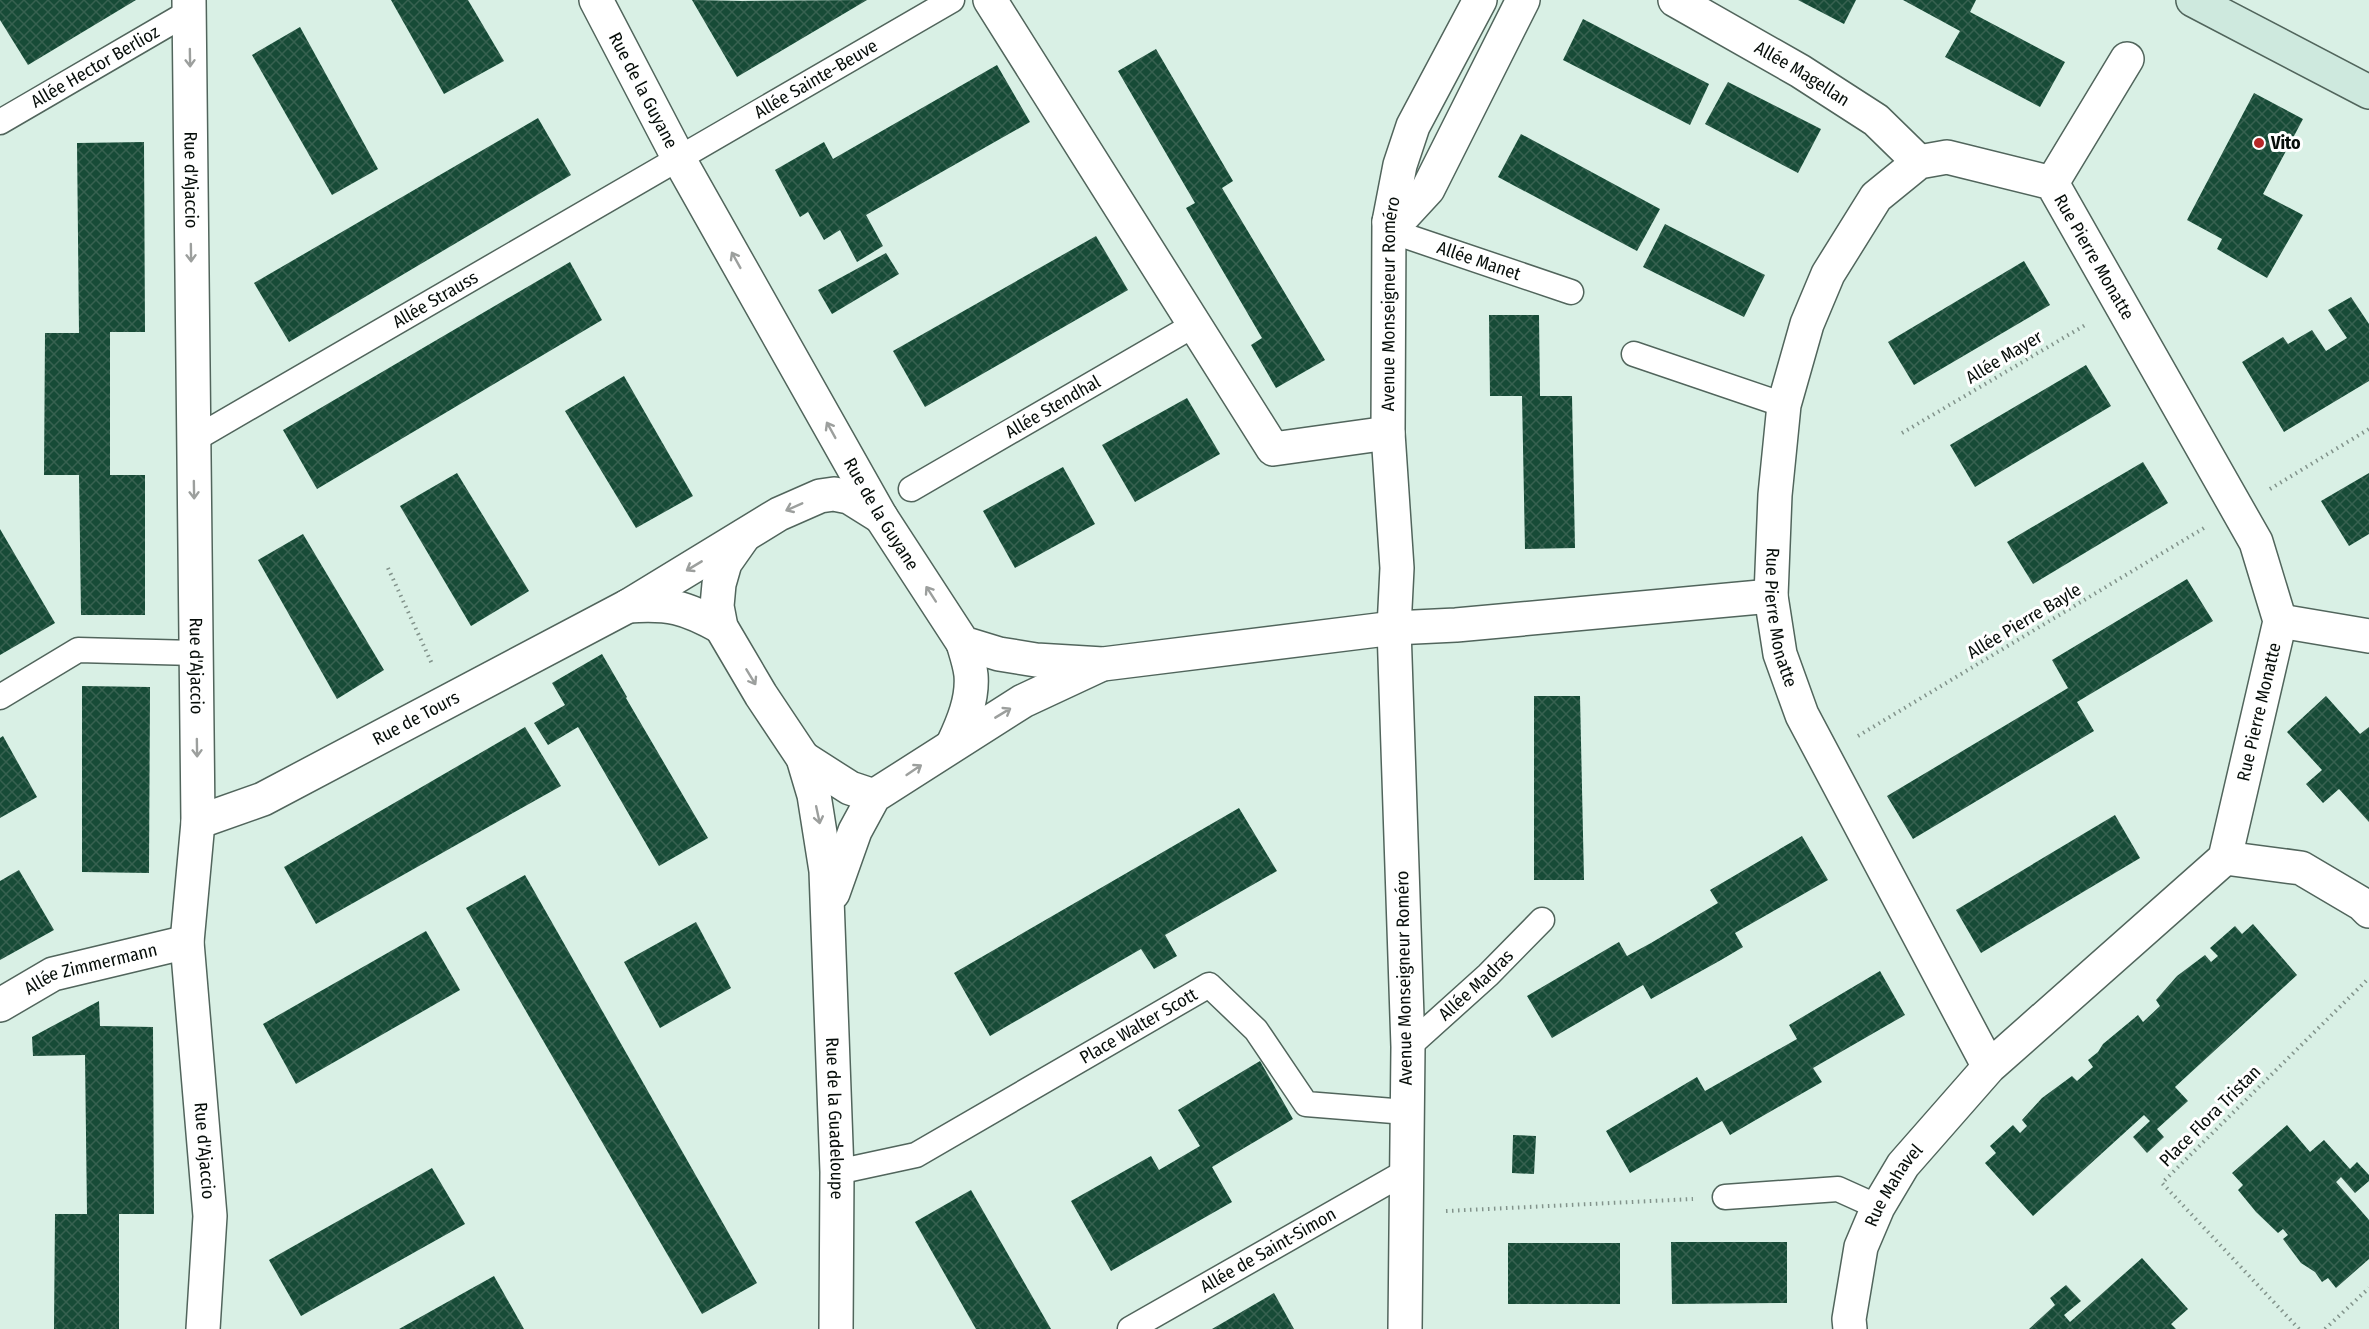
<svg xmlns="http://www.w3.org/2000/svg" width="2369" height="1329" font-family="'Fira Sans Condensed',sans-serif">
<defs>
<pattern id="building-cross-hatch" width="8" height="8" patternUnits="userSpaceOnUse" patternTransform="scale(1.5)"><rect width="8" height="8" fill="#174b37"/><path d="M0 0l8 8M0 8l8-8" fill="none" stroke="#376150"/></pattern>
</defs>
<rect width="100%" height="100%" fill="#d9f0e5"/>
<!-- building -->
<g fill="url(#building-cross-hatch)">
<path d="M0 0H136L28 65 0 20Z"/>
<path d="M391 0H468L504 61 444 94Z"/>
<path d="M692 0 741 1 867 0 737 77Z"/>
<path d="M1798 0H1856L1844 24Z"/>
<path d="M1903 0H1976L1970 12 2065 62 2040 107 1945 57 1960 31Z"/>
<path d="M1583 19 1709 84 1690 125 1563 60Z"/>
<path d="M300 27 378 169 332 195 252 55Z"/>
<path d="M1156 49 1233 181 1222 188 1325 360 1276 388 1251 345 1262 338 1186 208 1195 203 1118 71Z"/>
<path d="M997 65 1030 122 866 215 883 246 857 262 840 230 824 240 808 212 800 217 775 170 824 142 833 159Z"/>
<path d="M1728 82 1821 129 1798 173 1705 124Z"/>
<path d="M2254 93 2303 119 2263 194 2303 215 2267 278 2217 249 2222 239 2187 220Z"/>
<path d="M538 118 571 175 289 342 254 283Z"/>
<path d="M1521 134 1660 209 1637 251 1498 177Z"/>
<path d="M144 142 145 332H110V475H145V615H81L79 475H44L45 333H79L77 143Z"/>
<path d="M1665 224 1765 275 1744 317 1643 267Z"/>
<path d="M1096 236 1128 290 925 407 893 351Z"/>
<path d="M886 253 899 274 832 314 818 290Z"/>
<path d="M2024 261 2050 305 1914 385 1888 342Z"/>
<path d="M570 262 602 320 317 489 283 430Z"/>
<path d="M2351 297 2369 324V381L2284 432 2242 362 2283 337 2288 344 2312 330 2326 351 2347 338 2328 310Z"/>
<path d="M1489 315H1539L1540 396H1572L1575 548 1525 549 1522 396H1490Z"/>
<path d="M2086 365 2111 406 1975 487 1950 445Z"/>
<path d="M624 376 693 496 636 528 565 411Z"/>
<path d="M1187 398 1220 454 1135 502 1102 445Z"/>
<path d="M2143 462 2168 503 2033 584 2007 542Z"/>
<path d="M1063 467 1095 524 1015 568 983 511Z"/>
<path d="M457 473 529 591 471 626 400 506Z"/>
<path d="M2369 473V534L2349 546 2321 501Z"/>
<path d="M0 529 55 623 0 655Z"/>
<path d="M303 534 384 670 337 699 258 560Z"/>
<path d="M2187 579 2213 621 2077 702 2094 731 1913 839 1887 796 2068 688 2052 660Z"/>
<path d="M602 654 627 697 626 698 708 838 659 866 578 727 548 745 534 723 565 705 552 683Z"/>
<path d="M82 686 150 687 149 873 82 872Z"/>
<path d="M1534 696H1580L1584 880H1534Z"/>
<path d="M2326 696 2360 734 2369 727V822L2339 789 2323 803 2306 784 2322 770 2287 732Z"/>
<path d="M525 727 561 786 316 924 284 867Z"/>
<path d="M3 736 37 797 0 818V738Z"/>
<path d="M1239 808 1277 871 1165 935 1177 956 1154 969 1141 949 990 1036 954 973Z"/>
<path d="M2115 815 2140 858 1981 953 1956 910Z"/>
<path d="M1802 836 1828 880 1735 933 1743 947 1721 960 1651 999 1643 985 1552 1038 1527 996 1619 942 1627 956 1651 943 1718 903 1710 890Z"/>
<path d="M19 870 54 930 0 960V881Z"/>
<path d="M525 875 757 1283 702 1314 466 908Z"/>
<path d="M696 922 731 988 660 1028 624 962Z"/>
<path d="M2253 924 2297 975 2175 1087 2188 1101 2157 1129 2164 1137 2147 1153 2133 1137 2150 1121 2144 1115 2033 1216 1985 1163 1996 1153 1990 1146 2013 1125 2020 1133 2027 1126 2022 1120 2042 1098 2072 1076 2077 1081 2093 1067 2088 1060 2098 1052 2103 1044 2138 1015 2143 1022 2160 1006 2156 1000 2177 976 2205 955 2211 962 2218 956 2210 948 2235 926 2242 934Z"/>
<path d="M426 931 460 990 296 1084 263 1024Z"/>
<path d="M1880 971 1905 1015 1813 1068 1822 1082 1754 1121 1730 1135 1722 1121 1630 1173 1606 1131 1697 1077 1705 1091 1797 1039 1789 1025Z"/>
<path d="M99 1001 100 1026 153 1027 154 1214H119V1329H54L55 1214H87L85 1055 33 1056 32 1037Z"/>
<path d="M1260 1061 1293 1119 1212 1167 1232 1202 1111 1271 1071 1201 1151 1156 1159 1170 1200 1146 1178 1110Z"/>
<path d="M2287 1125 2310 1152 2324 1140 2350 1169 2357 1162 2369 1175V1181L2355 1193 2341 1177 2336 1182 2369 1220V1259L2336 1288 2328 1278 2322 1282 2315 1272 2301 1263 2283 1239 2288 1235 2283 1229 2278 1233 2256 1212 2238 1190 2243 1185 2232 1173Z"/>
<path d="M1513 1135 1536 1136 1534 1174 1512 1173Z"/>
<path d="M432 1168 465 1224 301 1316 269 1260Z"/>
<path d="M971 1190 1051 1329H976L915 1222Z"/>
<path d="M1671 1242H1787V1303L1672 1304Z"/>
<rect x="1508" y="1243" width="112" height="61"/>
<path d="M2142 1258 2188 1309 2171 1324 2176 1329H2029L2055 1305 2050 1298 2066 1285 2081 1301 2064 1315 2070 1322Z"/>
<path d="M494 1276 524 1329H399Z"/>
<path d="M1274 1293 1294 1329H1212Z"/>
</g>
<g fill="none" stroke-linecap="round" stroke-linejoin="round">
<defs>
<g id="service">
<path id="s1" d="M0 122 189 12"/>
<path id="s2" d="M1388 230 1571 292"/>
<path d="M1634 354 1784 405"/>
<path id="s3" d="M193 440 952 0"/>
<path id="s4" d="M911 489 1194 325"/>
<path d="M0 697 78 650 195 653"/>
<path id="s5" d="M1408 1047 1488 975 1542 920"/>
<path id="s6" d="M837 1172 916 1155 1209 985 1256 1030 1306 1104 1406 1112"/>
<path d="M1725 1197 1838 1189 1878 1207"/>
<path id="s7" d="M1130 1329 1407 1171"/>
</g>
<g id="minor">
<path id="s8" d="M189 0 198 822 187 942 210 1216 203 1329"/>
<path id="s9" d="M596 0 679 159 881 517 963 643 999 654 1036 660 1103 664 1394 628 1456 625 1771 596"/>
<path d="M990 0 1273 449 1388 433"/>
<path id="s10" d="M1675 0 1800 71 1876 120 1919 162"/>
<path d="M2052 183 2127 59"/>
<path d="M1389 222 1404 215 1428 189 1523 0"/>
<path id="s11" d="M744 536 725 563 719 584 717 606 721 627 761 695 803 758 814 795 826 871 837 1172 836 1329"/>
<path d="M628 606C669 603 685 607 721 627"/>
<path d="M2280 621 2369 636"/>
<path d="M953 744C963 723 973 699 971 675 970 665 966 653 963 643"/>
<path d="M803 758 850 788 874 796"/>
<path id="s12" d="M198 822 263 799 628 606 779 514 820 496 834 494 849 497 881 517"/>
<path d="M2225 858 2301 868 2362 904 2369 911"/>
<path d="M833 893 855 831 874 796 1023 701 1098 666"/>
<path id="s13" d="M0 1005 53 974 187 942"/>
<path id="s14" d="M1850 1329 1849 1319 1861 1247 1878 1207 1903 1165 1989 1067 2225 858 2280 621 2256 542 2052 183 1947 157 1919 162 1876 197 1828 274 1807 324 1784 405 1775 495 1771 596 1780 654 1802 715 1989 1067"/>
</g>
<g id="tertiary">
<path id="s15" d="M1405 1329 1408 1047 1394 628 1397 568 1388 433 1389 222 1400 165 1413 126 1480 0"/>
</g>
<path id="secondary" d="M2193 0 2369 92"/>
</defs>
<!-- service casing -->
<use href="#service" stroke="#51655c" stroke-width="27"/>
<!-- minor casing -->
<use href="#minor" stroke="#51655c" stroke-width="36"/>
<!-- tertiary casing -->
<use href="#tertiary" stroke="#51655c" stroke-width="36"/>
<!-- secondary casing -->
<use href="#secondary" stroke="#51655c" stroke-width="36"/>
<!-- path -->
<g stroke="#82938b" stroke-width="4" stroke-dasharray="1.5 4.5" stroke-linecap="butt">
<path d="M1902 433 2087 324"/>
<path d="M2270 489 2369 429"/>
<path d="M388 568 433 666"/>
<path d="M1858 736 2204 528"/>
<path d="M1446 1211 1693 1199"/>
<path d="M2299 1329 2162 1183 2369 978"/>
<path d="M2325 1329 2369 1288"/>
</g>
<!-- service -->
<use href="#service" stroke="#fff" stroke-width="24"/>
<!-- minor -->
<use href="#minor" stroke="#fff" stroke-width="33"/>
<!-- tertiary -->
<use href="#tertiary" stroke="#fff" stroke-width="33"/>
<!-- secondary -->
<use href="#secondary" stroke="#cee9de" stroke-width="33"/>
</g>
<!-- one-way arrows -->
<defs><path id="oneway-shaft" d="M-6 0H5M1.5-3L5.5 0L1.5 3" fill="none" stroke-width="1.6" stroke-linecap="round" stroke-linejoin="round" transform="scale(1.5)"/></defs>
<g stroke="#9c9f9d">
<use href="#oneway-shaft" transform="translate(190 58) rotate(89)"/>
<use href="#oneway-shaft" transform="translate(191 253) rotate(89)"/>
<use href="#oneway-shaft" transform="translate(736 260) rotate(-119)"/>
<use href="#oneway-shaft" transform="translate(831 430) rotate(-119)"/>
<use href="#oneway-shaft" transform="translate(194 490) rotate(89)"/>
<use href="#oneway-shaft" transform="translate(794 507) rotate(156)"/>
<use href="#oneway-shaft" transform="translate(694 566) rotate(149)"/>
<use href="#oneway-shaft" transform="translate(931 594) rotate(-123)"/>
<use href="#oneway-shaft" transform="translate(751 677) rotate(59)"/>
<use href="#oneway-shaft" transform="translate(1003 713) rotate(-31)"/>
<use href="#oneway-shaft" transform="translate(197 748) rotate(89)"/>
<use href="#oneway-shaft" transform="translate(914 770) rotate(-34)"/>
<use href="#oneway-shaft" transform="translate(818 815) rotate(78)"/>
</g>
<!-- markers -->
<circle fill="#b62728" stroke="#fff" stroke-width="2" cx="2259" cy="143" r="6"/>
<g text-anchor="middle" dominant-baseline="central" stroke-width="6" stroke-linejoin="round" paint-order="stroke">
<!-- street labels -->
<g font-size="18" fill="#070e0a" stroke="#fff">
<text stroke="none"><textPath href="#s1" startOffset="110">Allée Hector Berlioz</textPath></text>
<text stroke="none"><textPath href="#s10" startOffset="147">Allée Magellan</textPath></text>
<text stroke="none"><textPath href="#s3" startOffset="720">Allée Sainte-Beuve</textPath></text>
<text stroke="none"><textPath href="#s9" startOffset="102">Rue de la Guyane</textPath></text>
<text stroke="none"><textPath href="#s8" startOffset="180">Rue d'Ajaccio</textPath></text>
<text transform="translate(2094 257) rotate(60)">Rue Pierre Monatte</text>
<text stroke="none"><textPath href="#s2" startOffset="96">Allée Manet</textPath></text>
<text stroke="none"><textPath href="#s3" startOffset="280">Allée Strauss</textPath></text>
<text stroke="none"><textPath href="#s15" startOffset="1026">Avenue Monseigneur Roméro</textPath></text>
<text transform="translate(2004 357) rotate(-31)">Allée Mayer</text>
<text stroke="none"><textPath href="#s4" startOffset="164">Allée Stendhal</textPath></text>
<text stroke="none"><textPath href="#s9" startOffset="588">Rue de la Guyane</textPath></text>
<text stroke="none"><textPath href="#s14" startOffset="1995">Rue Pierre Monatte</textPath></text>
<text transform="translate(2024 621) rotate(-31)">Allée Pierre Bayle</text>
<text stroke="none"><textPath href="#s8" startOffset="666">Rue d'Ajaccio</textPath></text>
<text stroke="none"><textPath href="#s14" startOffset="771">Rue Pierre Monatte</textPath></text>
<text stroke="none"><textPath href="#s12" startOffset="242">Rue de Tours</textPath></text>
<text stroke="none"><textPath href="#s13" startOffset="99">Allée Zimmermann</textPath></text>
<text transform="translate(1404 978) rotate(-91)">Avenue Monseigneur Roméro</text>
<text stroke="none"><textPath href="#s5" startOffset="92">Allée Madras</textPath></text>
<text stroke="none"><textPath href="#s6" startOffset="338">Place Walter Scott</textPath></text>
<text transform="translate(2210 1116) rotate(-45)">Place Flora Tristan</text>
<text stroke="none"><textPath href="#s11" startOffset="616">Rue de la Guadeloupe</textPath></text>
<text stroke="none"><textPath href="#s8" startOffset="1152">Rue d'Ajaccio</textPath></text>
<text stroke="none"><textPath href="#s14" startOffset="153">Rue Mahavel</textPath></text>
<text stroke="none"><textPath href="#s7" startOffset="159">Allée de Saint-Simon</textPath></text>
</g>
<!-- poi labels -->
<g font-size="18" font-weight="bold" fill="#070e0a" stroke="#fff" text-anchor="start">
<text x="2271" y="143">Vito</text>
</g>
</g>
</svg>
